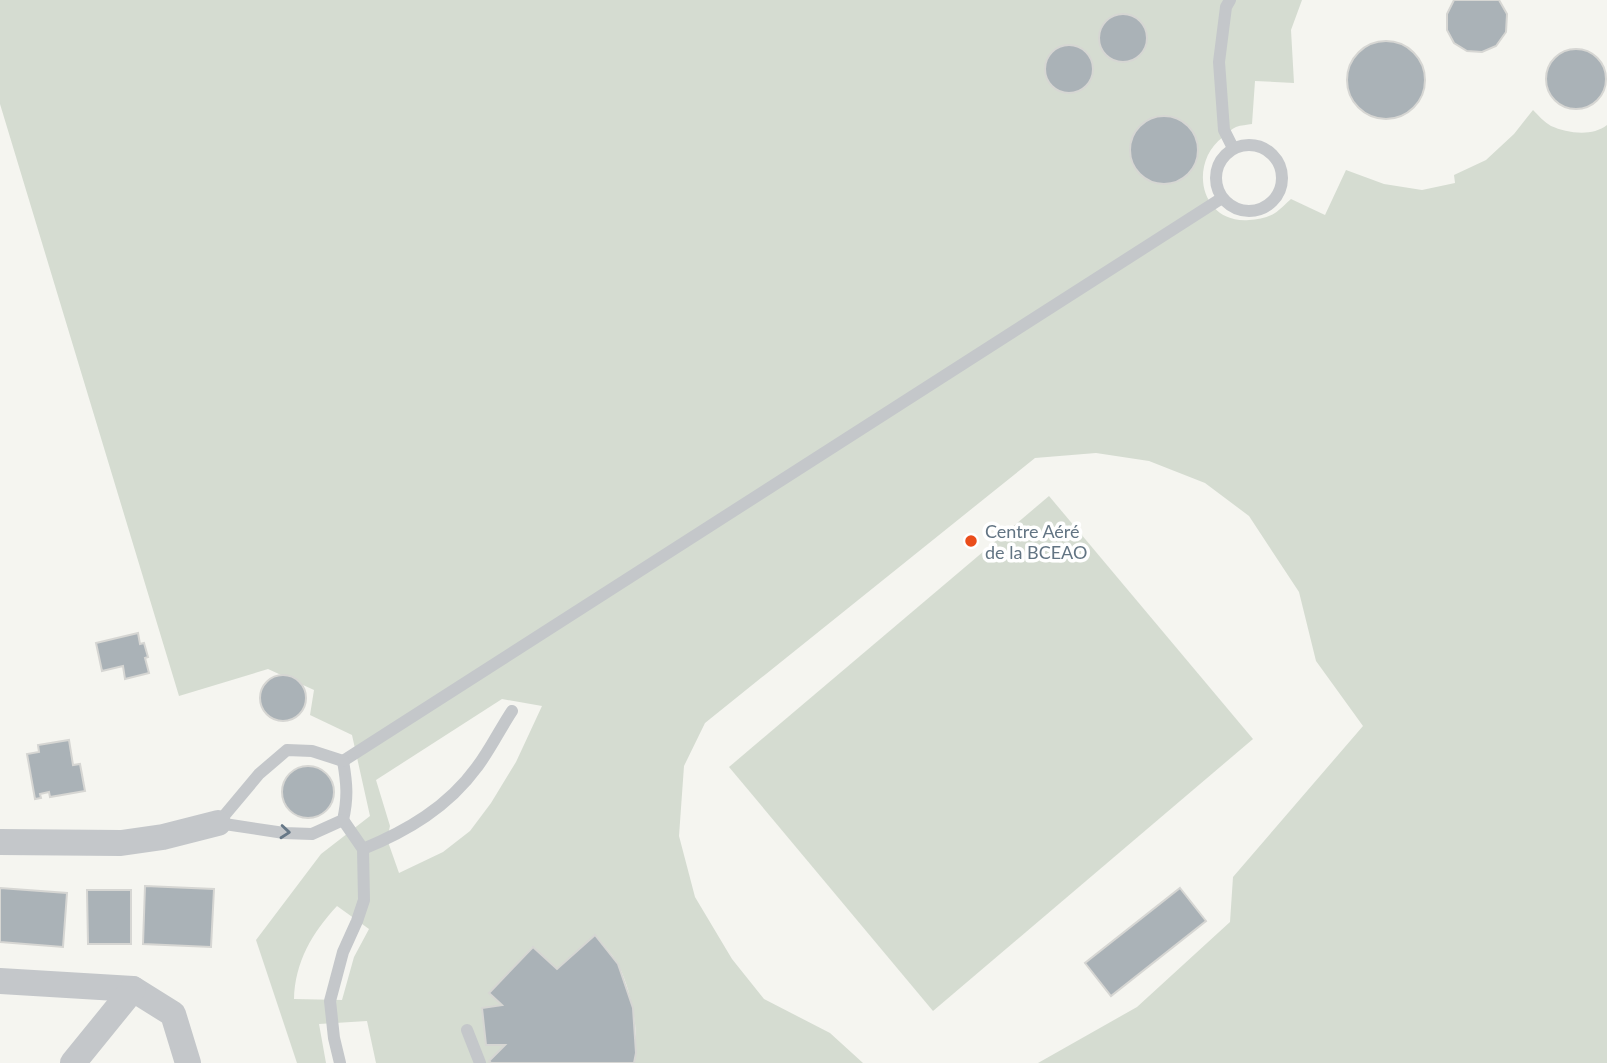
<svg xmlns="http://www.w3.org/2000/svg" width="1607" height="1063" font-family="Lato,sans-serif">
<rect width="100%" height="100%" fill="#f5f5f0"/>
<!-- green -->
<g fill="#d5dcd1" fill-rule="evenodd">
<path d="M0 0H1302L1291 30 1294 83 1255 81 1252 124C1247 125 1241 125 1236 127 1231 129 1227 134 1223 137 1188 163 1200 224 1249 220 1258 219 1267 218 1275 213 1280 210 1286 203 1291 199L1325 215 1346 170 1384 184 1422 190 1455 183 1454 175 1486 160 1514 134 1533 110C1538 115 1544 122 1551 126 1567 133 1592 137 1607 125V1063H1038L1137 1007 1230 922 1233 877 1363 726 1316 661 1299 592 1249 516 1205 483 1149 461 1096 453 1035 458 705 723 684 766 679 836 695 897 732 959 764 999 830 1033 863 1063H634C640 1033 632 994 619 966 614 955 603 945 595 935L557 969 532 947 489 993 502 1005 482 1008 486 1045H505L490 1061 491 1063H376L367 1021 319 1024 326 1063H297L256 940 321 854 370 816 352 735 310 715 314 690 268 669 179 696 0 104ZM502 699 542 706 516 762 491 803 470 831 443 852 399 873 387 839 390 826 376 780ZM337 906 369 929 354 957 342 1000 294 999C295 962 312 933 337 906Z"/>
<path d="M1049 496 1253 739 933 1011 729 767Z"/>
</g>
<!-- building -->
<g fill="#aab2b7" stroke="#d6d6d3" stroke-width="2">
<path d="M1454 0H1499L1507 14 1506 32 1496 46 1482 52 1467 51 1454 43 1447 30V14Z"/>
<circle cx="1123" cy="38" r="24"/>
<circle cx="1386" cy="80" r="39"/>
<circle cx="1069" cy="69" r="24"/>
<circle cx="1576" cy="79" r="30"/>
<circle cx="1164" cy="150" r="34"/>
<path d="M138 633 140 644 144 643 148 657 145 658 149 673 125 679 123 666 102 671 96 643Z"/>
<circle cx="283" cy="698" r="23"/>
<path d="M69 740 73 765 80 764 85 791 50 797 49 792 40 794 41 798 35 799 27 754 39 752 38 745Z"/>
<circle cx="308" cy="792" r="26"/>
<path d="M145 886 214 889 211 947 143 944Z"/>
<path d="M0 888 67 893 63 947 0 942Z"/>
<path d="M1180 888 1206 921 1111 996 1085 963Z"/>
<path d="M87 890H131V944H88Z"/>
<path d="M595 935 618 964 633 1008 636 1053 634 1063H491L489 1061 505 1045H486L482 1008 502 1005 489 993 533 947 557 969Z"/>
</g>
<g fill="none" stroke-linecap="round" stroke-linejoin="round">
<!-- service -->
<g stroke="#c4c7ca" stroke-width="12">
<path d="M1230 0 1226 7 1219 62 1224 130 1233 148"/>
<circle cx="1249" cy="178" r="33"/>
<path d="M343 761 1222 198"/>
<path d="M218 823 284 833 312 834 343 820C348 798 347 784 343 761"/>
<path d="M218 823 259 774 287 750 312 751 343 761"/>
<path d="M363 849C407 831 448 807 477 767 490 750 500 729 512 711"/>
<path d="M467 1030 480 1063"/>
<path d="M340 1063 334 1038 330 1001 343 952 357 921 364 900 363 849 343 820"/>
</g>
<!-- minor -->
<g stroke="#c4c7ca" stroke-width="26">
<path d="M0 842 121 843 163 837 218 823"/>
<path d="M0 981 133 989 173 1014 188 1063"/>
<path d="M73 1063 133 989"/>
</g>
</g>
<!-- one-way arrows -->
<defs><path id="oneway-chevron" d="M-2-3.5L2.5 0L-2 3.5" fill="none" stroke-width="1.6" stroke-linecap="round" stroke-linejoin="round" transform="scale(1.75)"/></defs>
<use stroke="#677887" href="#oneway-chevron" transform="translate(285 832) rotate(5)"/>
<!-- markers -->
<circle fill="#ea4d1b" stroke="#fff" stroke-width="2.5" cx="971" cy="541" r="7"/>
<g text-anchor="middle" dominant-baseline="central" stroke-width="7" stroke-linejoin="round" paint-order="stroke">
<!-- poi labels -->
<g font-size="18" fill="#627483" stroke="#fff" text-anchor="start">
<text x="985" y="531">Centre Aéré<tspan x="985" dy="21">de la BCEAO</tspan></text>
</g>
</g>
</svg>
